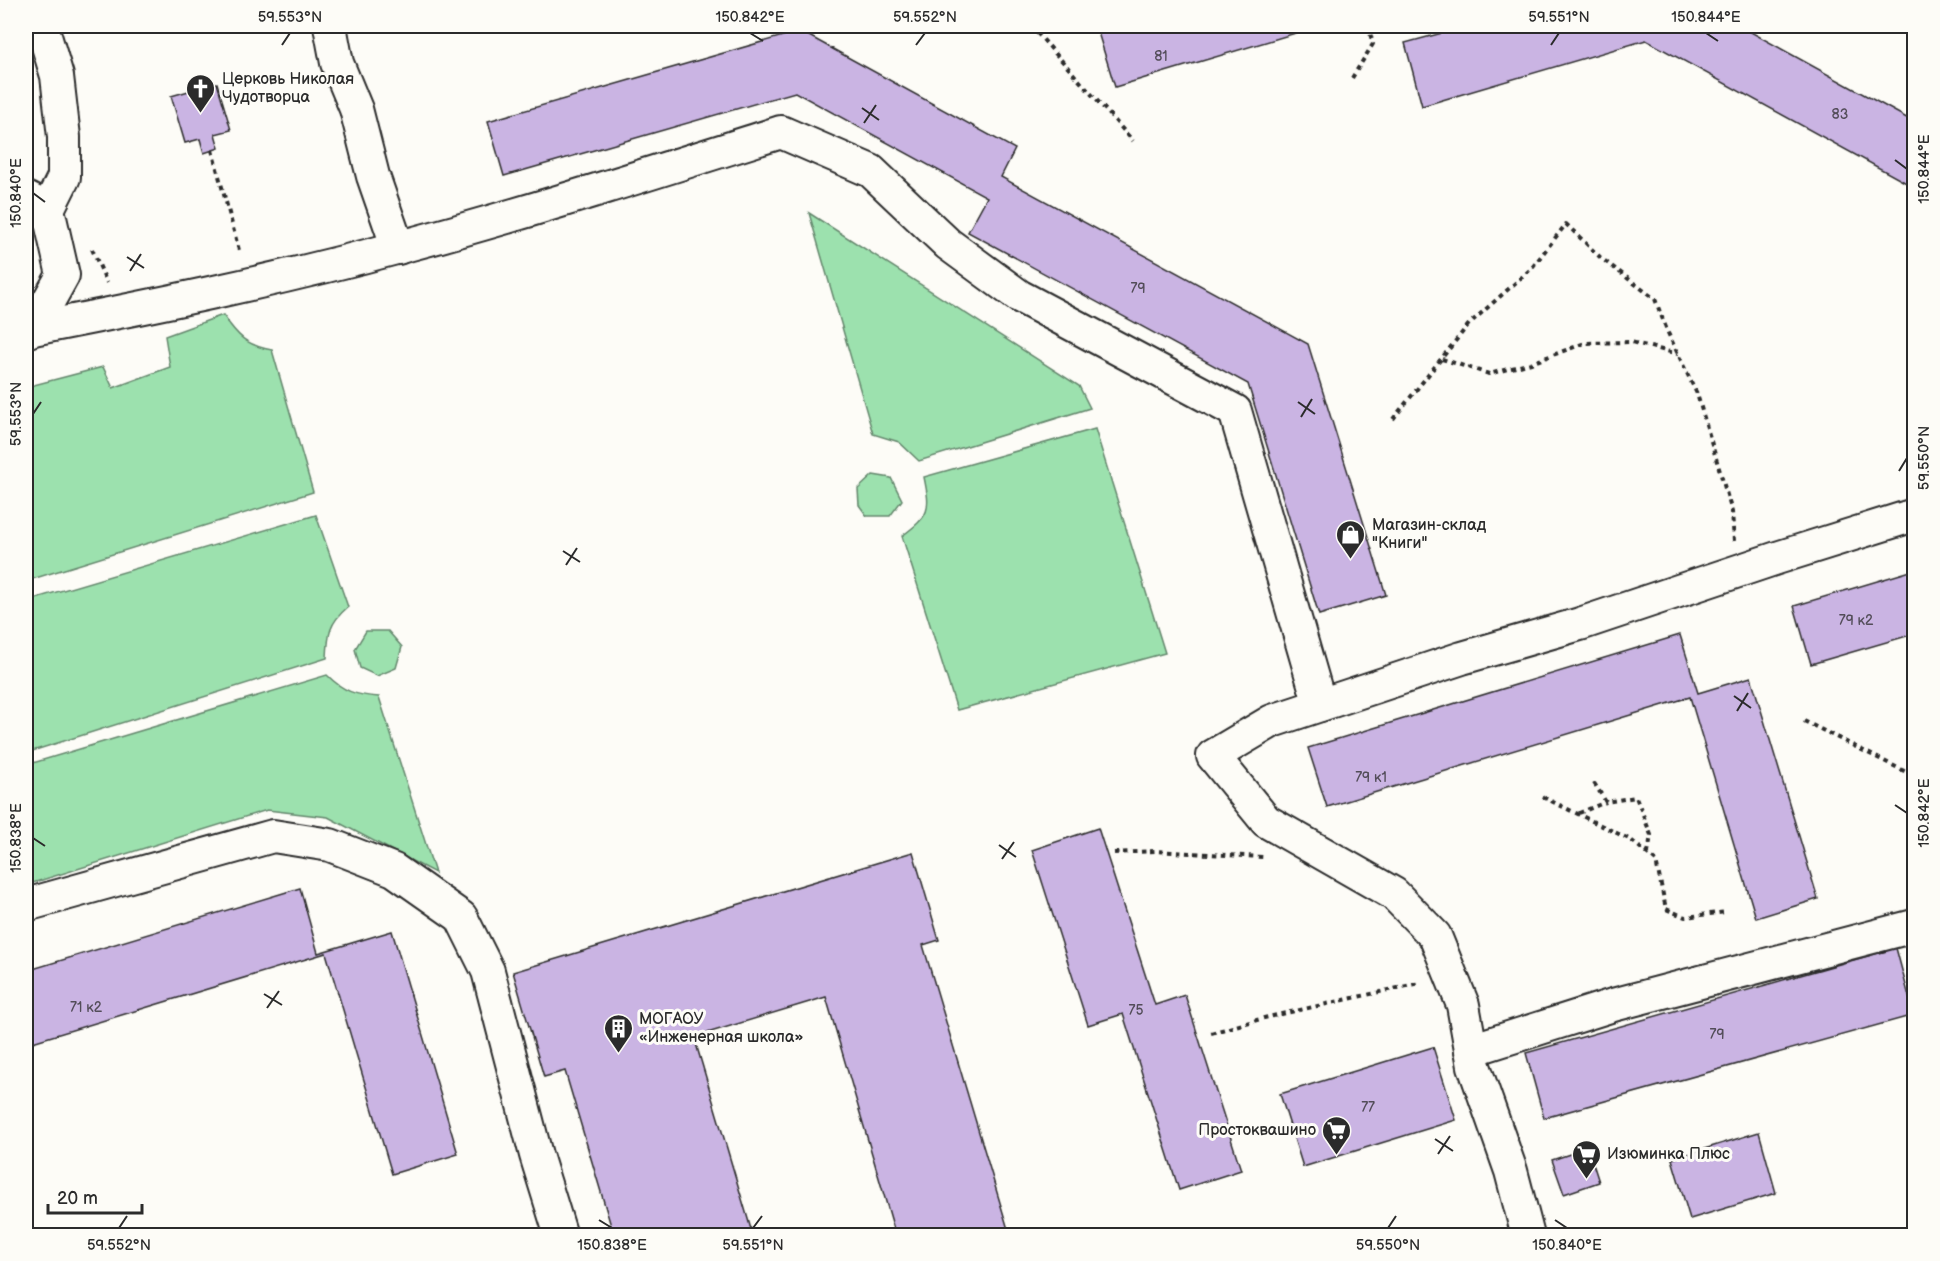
<svg xmlns="http://www.w3.org/2000/svg" width="1940" height="1261" font-family="'Balsamiq Sans',sans-serif">
<rect width="100%" height="100%" fill="#fdfcf7"/>
<filter id="ink" filterUnits="userSpaceOnUse"><feTurbulence type="fractalNoise" baseFrequency=".0167" numOctaves="2"/><feDisplacementMap in="SourceGraphic" scale="12" xChannelSelector="R" yChannelSelector="G"/><feConvolveMatrix kernelMatrix="1 2 1 2 8 2 1 2 1" color-interpolation-filters="sRGB"/></filter>
<g filter="url(#ink)">
<!-- green -->
<g fill="#9ce1ae" stroke="#64866c" stroke-width="1.5">
<path d="M809 213 1079 386 1090 408 919 461 899 442 873 434Z"/>
<path d="M223 315C238 337 246 345 272 350L313 492 26 581V387L103 367 113 388 170 367 165 336Z"/>
<path d="M1095 429 1165 653 957 710 902 536C930 515 931 511 924 477Z"/>
<path d="M873 475 891 478 902 500 890 516H867L859 505 858 489Z"/>
<path d="M316 515 348 607C329 623 328 634 327 658L26 753V601Z"/>
<path d="M366 631H388L402 647 396 668 377 676 360 668 355 649Z"/>
<path d="M327 675C344 692 355 695 379 697L435 873 328 817 267 810 26 885V765Z"/>
</g>
<!-- building -->
<g fill="#cab4e3" stroke="#2b2b2b" stroke-width="1.5">
<path d="M1096 26H1319L1115 87Z"/>
<path d="M1468 26H1740L1914 122V194L1912 186 1646 40 1422 106 1405 43Z"/>
<path d="M800 31 1015 149 1001 177 1308 344 1386 595 1319 615 1248 384 968 232 987 197 795 92 504 176 488 121Z"/>
<path d="M217 83 231 130 215 134 219 148 204 153 200 139 185 143 171 96Z"/>
<path d="M1914 570V634L1811 664 1794 606Z"/>
<path d="M1680 635 1698 693 1751 677 1818 899 1756 918 1690 697 1327 807 1308 748Z"/>
<path d="M1098 828 1155 1005 1185 995 1241 1170 1179 1190 1123 1014 1088 1025 1032 850Z"/>
<path d="M913 852 939 940 923 945 1010 1236H896L826 997 694 1037 753 1236H614L565 1071 544 1077 513 972Z"/>
<path d="M300 888 318 953 392 931 458 1154 392 1174 326 953 26 1044V971Z"/>
<path d="M1896 948 1914 1015 1544 1118 1526 1053Z"/>
<path d="M1433 1047 1456 1120 1303 1167 1280 1094Z"/>
<path d="M1759 1132 1776 1193 1690 1219 1672 1159Z"/>
<path d="M1588 1148 1599 1182 1564 1194 1552 1160Z"/>
</g>
<g fill="none" stroke-linecap="round" stroke-linejoin="round">
<defs>
<g id="minor">
<path d="M42 26 57 76 64 137V177L48 209"/>
<path d="M330 26 337 63 356 109 373 176 398 248"/>
<path d="M26 198 48 209 63 275 33 329 26 332"/>
<path d="M33 329C156 305 279 280 400 247 528 213 654 172 781 132L871 171 948 244 1019 296 1235 411 1320 705"/>
<path d="M26 905 273 836 330 845 394 870 461 917 488 971 536 1155 561 1236"/>
<path d="M1471 1050 1613 1005 1914 926"/>
<path d="M1528 1236 1511 1171 1474 1066 1463 1005 1435 936 1394 894 1266 821 1213 756 1272 721 1462 658 1580 624 1777 558 1914 515"/>
</g>
</defs>
<!-- minor casing -->
<use href="#minor" stroke="#2b2b2b" stroke-width="36"/>
<!-- path -->
<g stroke="#2b2b2b" stroke-width="4" stroke-dasharray="4.5 4.5" stroke-linecap="butt">
<path d="M1031 26 1133 141"/>
<path d="M1352 78 1373 44 1368 26"/>
<path d="M212 150 240 254"/>
<path d="M92 249 107 283"/>
<path d="M1442 359 1489 374 1531 363 1585 343 1631 342 1678 354"/>
<path d="M1393 419 1469 324 1531 269 1566 224 1601 258 1655 299 1668 333 1697 394 1732 512 1734 541"/>
<path d="M1804 721 1914 776"/>
<path d="M1594 783 1606 802 1636 797 1651 835 1648 853"/>
<path d="M1543 797 1631 840 1656 861 1666 909 1685 917 1726 912"/>
<path d="M1579 813 1606 802"/>
<path d="M1114 853 1155 851 1263 857"/>
<path d="M1211 1033 1264 1018 1420 983"/>
</g>
<!-- minor -->
<use href="#minor" stroke="#fdfcf7" stroke-width="32"/>
</g>
</g>
<!-- ticks -->
<path fill="none" stroke="#2b2b2b" stroke-width="2" d="M750 33 763 41M1706 33 1718 41M282 45 290 33M916 45 925 33M1551 45 1559 33M862 108 879 120M864 123 876 105M1895 160 1907 169M33 193 45 202M127 257 144 268M130 271 141 254M1298 402 1315 414M33 414 41 402M1301 417 1312 399M1899 471 1907 458M563 551 580 562M566 565 577 548M1734 696 1751 708M1737 711 1748 693M1895 805 1907 813M33 838 45 846M999 845 1016 857M1002 859 1014 842M264 994 282 1005M267 1008 279 991M1435 1139 1453 1151M1438 1154 1450 1136M599 1220 612 1228M1555 1220 1567 1228M119 1228 127 1216M753 1228 762 1216M1388 1228 1396 1216"/>
<!-- icons -->
<defs>
<symbol id="church-pin" viewBox="-11 -11 22 30"><path d="M0 17L-7.5 6A9.5 9.5 0 1 1 7.5 6Z" fill="#2b2b2b" stroke="#fdfcf7"/><path d="M-1.2-6h2.4v3.5h3.3v2.4h-3.3V6h-2.4V-.1h-3.3v-2.4h3.3Z" fill="#fff"/></symbol>
<symbol id="shop-pin" viewBox="-11 -11 22 30"><path d="M0 17L-7.5 6A9.5 9.5 0 1 1 7.5 6Z" fill="#2b2b2b" stroke="#fdfcf7"/><path d="M-5-2.5h2.3a2.7 3.5 0 0 1 5.4 0H5L5.5 6h-11ZM-1.5-2.5h3a1.5 2.3 0 0 0-3 0Z" fill="#fff"/></symbol>
<symbol id="building-pin" viewBox="-11 -11 22 30"><path d="M0 17L-7.5 6A9.5 9.5 0 1 1 7.5 6Z" fill="#2b2b2b" stroke="#fdfcf7"/><path d="M-4-6H4V6H1V3H-1V6H-4ZM-2.5-4.3h1.7v1.8h-1.7ZM.8-4.3h1.7v1.8H.8ZM-2.5-1h1.7V.8h-1.7ZM.8-1h1.7V.8H.8Z" fill="#fff"/></symbol>
<symbol id="supermarket-pin" viewBox="-11 -11 22 30"><path d="M0 17L-7.5 6A9.5 9.5 0 1 1 7.5 6Z" fill="#2b2b2b" stroke="#fdfcf7"/><path d="M-6-5.5h2.5l.6 2H6L4.5 2H-2.5L-4.4-4H-6ZM-1.5 3.2a1.3 1.3 0 1 0 .1 0ZM3 3.2a1.3 1.3 0 1 0 .1 0Z" fill="#fff"/></symbol>
</defs>
<g fill-rule="evenodd">
<use href="#church-pin" x="184" y="72" width="33" height="45"/>
<use href="#shop-pin" x="1334" y="518" width="33" height="45"/>
<use href="#building-pin" x="602" y="1012" width="33" height="45"/>
<use href="#supermarket-pin" x="1320" y="1114" width="33" height="45"/>
<use href="#supermarket-pin" x="1570" y="1138" width="33" height="45"/>
</g>
<g text-anchor="middle" dominant-baseline="central" stroke-width="6" stroke-linejoin="round" paint-order="stroke">
<!-- number labels -->
<g font-size="14" fill="#534d59">
<text x="1161" y="56">81</text>
<text x="1840" y="114">83</text>
<text x="1138" y="288">79</text>
<text x="1856" y="620">79 к2</text>
<text x="1371" y="777">79 к1</text>
<text x="86" y="1007">71 к2</text>
<text x="1136" y="1010">75</text>
<text x="1717" y="1034">79</text>
<text x="1368" y="1107">77</text>
</g>
<!-- poi labels -->
<g font-size="16" fill="#2b2b2b" stroke="#fdfcf7" text-anchor="start">
<text x="222" y="79">Церковь Николая<tspan x="222" dy="18">Чудотворца</tspan></text>
<text x="1372" y="525">Магазин-склад<tspan x="1372" dy="18">"Книги"</tspan></text>
<text x="639" y="1019">МОГАОУ<tspan x="639" dy="18">«Инженерная школа»</tspan></text>
<text x="1316" y="1130" text-anchor="end">Простоквашино</text>
<text x="1607" y="1154">Изюминка Плюс</text>
</g>
</g>
<!-- margin -->
<rect width="1940" height="1261" fill="none" stroke="#fdfcf7" stroke-width="66"/>
<!-- scale -->
<path d="M48 1204v9h94v-9" fill="none" stroke="#2b2b2b" stroke-width="3"/>
<text x="57" y="1204" font-size="18" fill="#2b2b2b" stroke="#fdfcf7" stroke-width="4.5" paint-order="stroke">20 m</text>
<rect x="33" y="33" width="1874" height="1195" fill="none" stroke="#2b2b2b" stroke-width="2"/>
<g font-size="15" text-anchor="middle" fill="#2b2b2b">
<text x="290" y="22">59.553°N</text>
<text x="750" y="22">150.842°E</text>
<text x="925" y="22">59.552°N</text>
<text x="1559" y="22">59.551°N</text>
<text x="1706" y="22">150.844°E</text>
<text transform="translate(1924 169) rotate(-90)" y="5">150.844°E</text>
<text transform="translate(16 193) rotate(-90)" y="5">150.840°E</text>
<text transform="translate(16 414) rotate(-90)" y="5">59.553°N</text>
<text transform="translate(1924 458) rotate(-90)" y="5">59.550°N</text>
<text transform="translate(1924 813) rotate(-90)" y="5">150.842°E</text>
<text transform="translate(16 838) rotate(-90)" y="5">150.838°E</text>
<text x="119" y="1250">59.552°N</text>
<text x="612" y="1250">150.838°E</text>
<text x="753" y="1250">59.551°N</text>
<text x="1388" y="1250">59.550°N</text>
<text x="1567" y="1250">150.840°E</text>
</g>
</svg>
